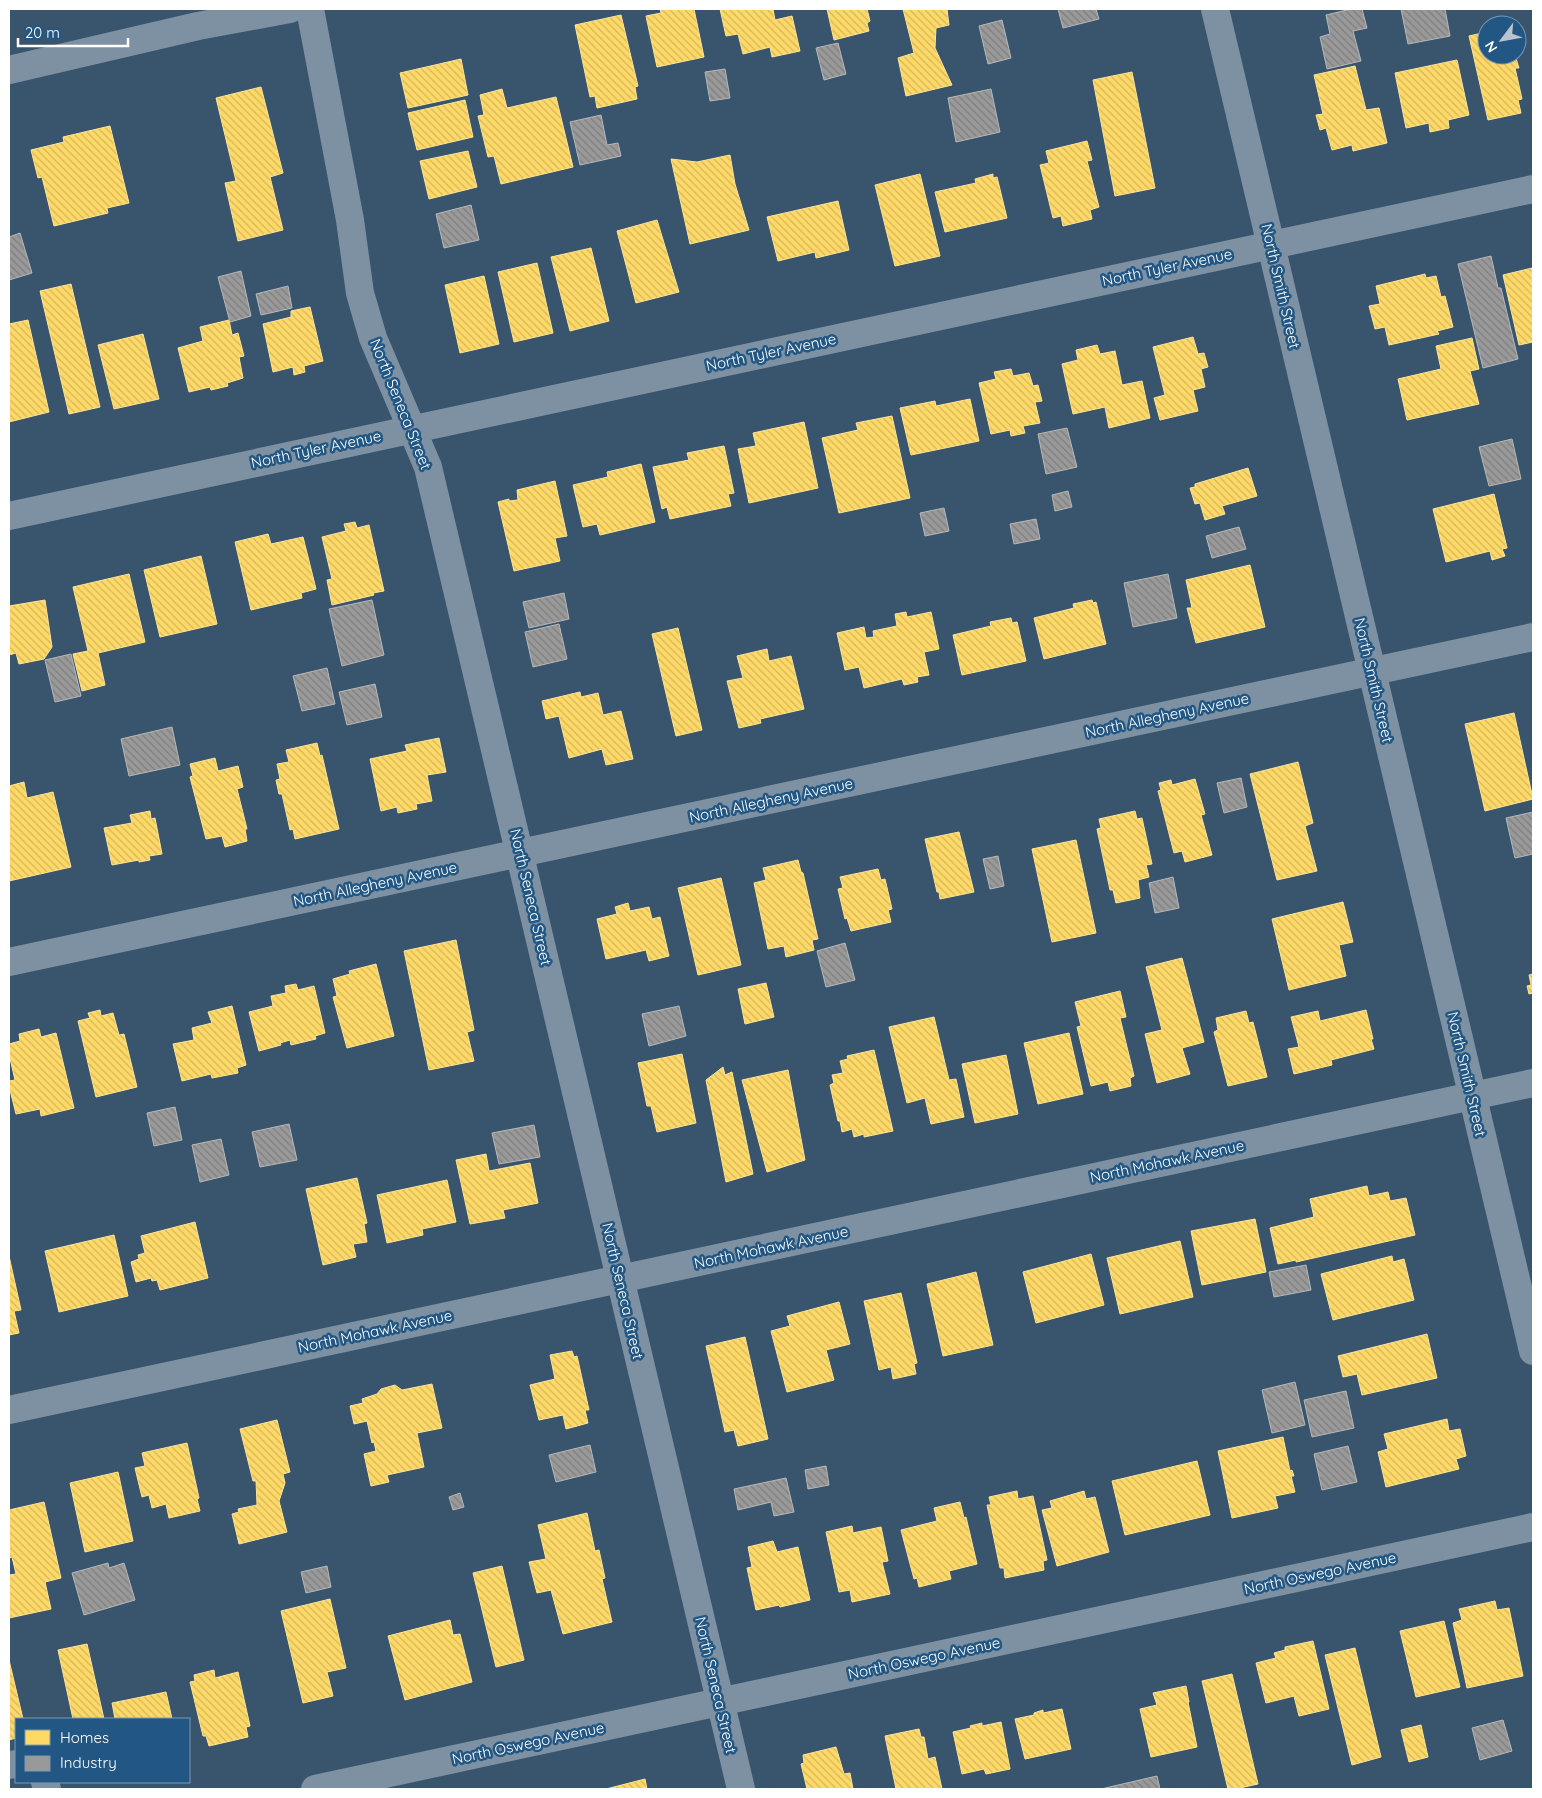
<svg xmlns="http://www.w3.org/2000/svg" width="1542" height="1798" font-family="Quicksand,sans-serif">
<defs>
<pattern id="homes-back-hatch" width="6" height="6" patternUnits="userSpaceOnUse" patternTransform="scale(1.25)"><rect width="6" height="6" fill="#ffd966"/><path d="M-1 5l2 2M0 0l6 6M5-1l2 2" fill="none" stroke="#d2b660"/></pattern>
<pattern id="industry-back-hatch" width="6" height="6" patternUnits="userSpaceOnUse" patternTransform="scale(1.25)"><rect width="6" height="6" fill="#999"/><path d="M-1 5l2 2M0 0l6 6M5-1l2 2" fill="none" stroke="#7e7e7e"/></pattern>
</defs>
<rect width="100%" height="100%" fill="#38556d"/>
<!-- homes -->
<g fill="url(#homes-back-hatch)" stroke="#ffe494">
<path d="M660 9H694L704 57 657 67 646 16 661 13Z"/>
<path d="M720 9H773L775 20 792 16 800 51 772 57 770 47 743 54 738 34 726 36Z"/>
<path d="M827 9H867L870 21 867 23 869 31 834 40Z"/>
<path d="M903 9H947L949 25 936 28 935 48 952 85 906 96 898 58 914 53Z"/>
<path d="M621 15 638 86 635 87 637 99 597 108 595 96 590 97 575 25Z"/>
<path d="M1487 32V55H1515L1519 68H1515L1522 99 1518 100 1521 113 1488 120 1469 36Z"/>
<path d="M461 59 468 95 408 108 400 73Z"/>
<path d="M1457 60 1469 115 1448 120 1449 128 1430 132 1429 123 1406 128 1395 73Z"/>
<path d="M1355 66 1366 110 1379 108 1387 143 1353 151 1352 145 1332 150 1326 128 1320 130 1316 115 1323 114 1314 75Z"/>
<path d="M1132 72 1155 188 1115 196 1093 80Z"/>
<path d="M261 87 283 173 270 177 283 230 238 241 225 183 236 181 216 98Z"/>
<path d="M502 89 507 108 556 97 573 167 501 184 494 156 488 157 478 116 484 115 480 95Z"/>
<path d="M465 100 473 137 417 150 408 113Z"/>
<path d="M110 126 129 203 107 208 108 213 54 226 42 177 38 178 31 150 64 142 63 137Z"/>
<path d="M1087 141 1092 160 1087 161 1099 207 1090 210 1092 219 1063 226 1061 216 1053 218 1040 165 1049 163 1046 151Z"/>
<path d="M468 151 477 187 429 199 420 161Z"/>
<path d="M730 155 735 184 749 230 690 244 671 159 697 162Z"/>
<path d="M920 174 940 256 895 266 875 185Z"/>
<path d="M993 174V178L997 177 1007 218 945 232 935 192 976 183 975 179Z"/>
<path d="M838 201 849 250 816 258 815 252 778 261 767 217Z"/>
<path d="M657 220 679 292 636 303 617 231Z"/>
<path d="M591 248 609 321 570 331 551 257Z"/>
<path d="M537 263 553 333 514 342 498 272Z"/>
<path d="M1532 268 1533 342 1519 345 1503 275Z"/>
<path d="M1425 274 1426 278 1436 276 1441 297 1445 296 1453 327 1437 331 1439 334 1389 345 1385 327 1375 329 1369 306 1380 304 1376 286Z"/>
<path d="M484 276 499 344 460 353 445 285Z"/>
<path d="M71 284 100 407 69 414 40 291Z"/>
<path d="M310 307 323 361 304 366 305 372 294 375 293 367 273 372 263 324 291 317V311Z"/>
<path d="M28 320 49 412 9 422V324Z"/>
<path d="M229 320 232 335 238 333 244 356 239 357 243 378 227 383 228 386 211 390 210 387 189 392 178 348 203 341 200 327Z"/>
<path d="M143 334 159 399 114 409 98 345Z"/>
<path d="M1193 337 1198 354 1204 353 1208 367 1201 369 1205 387 1193 390 1198 411 1160 420 1154 398 1165 395 1153 347Z"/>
<path d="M1472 338 1479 369 1470 371 1479 404 1407 420 1398 379 1441 369 1436 346Z"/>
<path d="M1097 345 1100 354 1115 351 1122 385 1142 381 1150 418 1109 428 1105 407 1073 414 1062 364 1078 360 1076 350Z"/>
<path d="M1011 369 1013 376 1029 373 1033 386 1038 385 1042 401 1035 402 1040 423 1023 426 1025 433 1011 436 1010 430 991 434 979 383 996 379 994 372Z"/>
<path d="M970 399 979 441 911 455 900 408 935 401 936 406Z"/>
<path d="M892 416 910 498 839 513 822 438 858 430 856 423Z"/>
<path d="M804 422 818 488 749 503 738 449 756 446 753 433Z"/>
<path d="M724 446 734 493 728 494 731 506 670 519 667 507 662 509 653 467 689 460 687 453Z"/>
<path d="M641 464 655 522 600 535 597 524 583 527 573 485 608 477 607 472Z"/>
<path d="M1248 468 1257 496 1222 506 1225 514 1205 520 1200 503 1195 504 1190 488 1195 487V484Z"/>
<path d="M555 481 567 536 555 538 560 561 514 571 498 502 509 499V501L518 500 517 490Z"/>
<path d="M1494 494 1507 548 1502 549 1505 556 1492 560 1490 551 1446 562 1433 509Z"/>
<path d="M355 522 357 528 369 525 384 591 373 593 374 595 332 605 327 580 332 579 322 537 346 531 344 524Z"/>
<path d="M268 534 271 544 303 537 316 589 301 593 302 598 251 610 235 542Z"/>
<path d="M201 556 217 624 160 637 144 570Z"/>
<path d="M1250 565 1265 627 1196 643 1187 608H1192L1186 580Z"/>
<path d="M129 574 145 642 98 653 105 685 82 691 73 654 88 651 73 587Z"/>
<path d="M45 600 52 647 44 659 19 664 16 653 9 655V606Z"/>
<path d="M1092 600 1093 603 1096 602 1106 644 1044 659 1034 618 1074 608 1073 604Z"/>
<path d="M906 612 907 617 931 612 939 649 924 652 929 675 917 677 918 682 904 685 902 679 864 688 859 667 845 670 837 633 864 627 866 638 874 637 873 631 897 626 895 614Z"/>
<path d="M1011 618 1012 623 1017 622 1026 661 962 675 953 635 991 626 990 622Z"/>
<path d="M678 628 702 730 676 736 652 634Z"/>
<path d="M767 649 769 661 791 656 804 709 760 719 761 723 739 728 727 681 743 678 737 656Z"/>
<path d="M580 692 581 697 598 693 603 715 621 711 633 759 606 765 602 749 569 758 559 716 546 719 542 701Z"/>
<path d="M1514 713 1533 799 1485 811 1465 724Z"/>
<path d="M439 738 446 772 427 775 432 801 416 804 417 809 398 813 397 807 381 811 370 759 407 751 405 745Z"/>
<path d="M317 743 320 756 322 755 339 829 295 839 293 829 290 830 282 794H279L276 780 280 779 277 764 289 762 286 750Z"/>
<path d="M215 758 218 771 238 766 243 787 237 789 247 829H245L247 841 225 847 222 836 206 839 190 777 193 776 190 764Z"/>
<path d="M1298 762 1313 823 1305 826 1317 871 1277 880 1250 774Z"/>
<path d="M1195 779 1205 814 1201 815 1212 855 1185 862 1182 851 1174 853 1158 791 1161 790 1159 783 1171 780 1172 785Z"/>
<path d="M24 782 27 798 53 792 71 867 9 881V786Z"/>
<path d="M150 811 151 819 155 818 162 854 149 856 150 860 139 862V860L112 865 104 828 132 823 130 815Z"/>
<path d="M1135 811 1137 819 1142 818 1152 864 1146 865 1149 877 1138 880 1140 898 1116 903 1113 890H1110L1097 829 1101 828 1099 819Z"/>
<path d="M959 832 974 892 940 899 939 892H937L925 839Z"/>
<path d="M1076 840 1096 933 1052 942 1032 849Z"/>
<path d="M798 860 801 872 803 873 818 939 812 940 814 950 786 957 784 946 768 949 754 883 766 880 763 868Z"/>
<path d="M878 869 881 880 885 879 892 909 888 910 891 922 851 931 847 918 845 919 838 889 843 888 840 877Z"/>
<path d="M721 878 741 965 698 975 678 888Z"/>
<path d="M1343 902 1353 942 1339 945 1346 976 1289 990 1272 919Z"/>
<path d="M628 903 630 911 649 907 652 919 660 917 669 956 649 961 646 950 606 959 597 919 617 914 615 907Z"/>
<path d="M456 940 474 1030 467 1032 474 1061 429 1070 404 951Z"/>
<path d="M1182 958 1204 1042 1182 1048 1190 1074 1157 1083 1145 1034 1162 1030 1146 967Z"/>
<path d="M376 964 394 1036 347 1048 333 997 337 996 333 979 350 974 349 971Z"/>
<path d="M1533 974V993L1529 994 1527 986 1531 985 1529 975Z"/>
<path d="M766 983 774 1017 745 1024 738 989Z"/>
<path d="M296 984 298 990 314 986 325 1033 315 1036 316 1039 291 1045 290 1040 280 1043 281 1045 259 1051 249 1012 273 1006 271 996 286 993 285 986Z"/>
<path d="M1120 991 1126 1017 1120 1018 1134 1076 1130 1078 1131 1086 1110 1091 1108 1082 1091 1086 1077 1027 1081 1026 1075 1002Z"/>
<path d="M232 1006 246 1065 237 1068 238 1073 212 1078 211 1074 182 1081 173 1044 194 1040 192 1028 212 1023 208 1012Z"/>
<path d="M100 1010 101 1016 113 1013 119 1035 124 1034 137 1087 96 1097 78 1021 90 1018 88 1013Z"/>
<path d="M1366 1010 1373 1039H1371L1374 1049 1331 1060 1332 1065 1294 1074 1288 1049 1299 1047 1291 1017 1318 1011 1320 1021Z"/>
<path d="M1246 1011 1249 1023 1253 1022 1267 1077 1228 1086 1214 1032 1218 1030 1216 1018Z"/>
<path d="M934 1017 949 1080 956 1079 964 1117 931 1124 925 1098 907 1103 889 1027Z"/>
<path d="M39 1029 41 1037 56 1033 74 1108 41 1116 40 1109 16 1114 9 1086V1081L15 1080 9 1054V1044L20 1041 19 1034Z"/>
<path d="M1069 1033 1083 1094 1038 1104 1024 1043Z"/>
<path d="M874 1050 893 1131 864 1137V1134L854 1137 852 1129 842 1132 840 1121H838L830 1085 834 1083 832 1075 843 1073 840 1061 848 1059 847 1056Z"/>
<path d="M682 1054 696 1123 657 1132 651 1106H647L638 1063Z"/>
<path d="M1006 1055 1018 1114 975 1123 962 1064Z"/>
<path d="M723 1067 725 1075 732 1072 753 1174 726 1182 706 1080Z"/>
<path d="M788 1070 805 1160 767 1172 742 1080Z"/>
<path d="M486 1154 489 1171 530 1163 538 1203 503 1210 505 1218 470 1224 456 1160Z"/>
<path d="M357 1178 367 1223 364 1224 367 1242 353 1244 356 1257 323 1265 306 1189Z"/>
<path d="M447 1180 456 1222 422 1229 423 1235 387 1243 377 1195Z"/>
<path d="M1367 1186 1369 1196 1388 1192 1390 1201 1406 1198 1415 1235 1296 1262V1260L1278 1264 1270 1228 1314 1217 1310 1199Z"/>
<path d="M1255 1219 1266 1272 1202 1285 1191 1231Z"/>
<path d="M195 1222 208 1278 160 1290 157 1280 152 1281 151 1278 136 1282 131 1262 139 1259 138 1255 145 1253 141 1236Z"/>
<path d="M114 1235 128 1296 59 1312 45 1251Z"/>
<path d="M1180 1241 1193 1297 1120 1314 1107 1258Z"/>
<path d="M1091 1254 1104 1305 1036 1323 1023 1272Z"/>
<path d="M9 1256 21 1310 14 1311 19 1333 9 1335Z"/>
<path d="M1392 1256 1393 1262 1404 1259 1414 1300 1333 1320 1321 1274Z"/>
<path d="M976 1272 993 1345 943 1356 927 1284Z"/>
<path d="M901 1293 917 1363 914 1364 916 1374 893 1379 891 1367 879 1370 864 1301Z"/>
<path d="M839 1302 850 1344 826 1350 834 1380 787 1392 771 1331 790 1326 787 1316Z"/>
<path d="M1427 1334 1437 1378 1362 1395 1357 1374 1343 1377 1338 1356Z"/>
<path d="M745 1337 768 1439 738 1446 734 1430 725 1432 706 1346Z"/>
<path d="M572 1351 574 1357 577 1356 589 1410H585L588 1423 566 1429 563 1415 539 1420 530 1385 555 1379 550 1355Z"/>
<path d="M432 1384 442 1428 417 1433 424 1467 387 1475 389 1482 371 1486 364 1454 376 1451 374 1442 372 1443 367 1421 354 1424 350 1406 363 1403 362 1399 377 1394 381 1389 395 1385 402 1390Z"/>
<path d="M1447 1419 1449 1431 1460 1429 1466 1456 1456 1459 1459 1469 1386 1487 1378 1452 1388 1449 1384 1434Z"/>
<path d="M277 1420 290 1472 283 1474 285 1483 279 1501 287 1532 239 1544 232 1514 239 1512 238 1509 257 1505 256 1481H253L240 1429Z"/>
<path d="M1283 1437 1290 1471 1292 1470 1294 1476H1291L1295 1492 1275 1496 1278 1508 1232 1518 1218 1451Z"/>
<path d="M187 1443 199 1498 197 1499 200 1511 169 1518 166 1504 152 1508 149 1495 142 1497 135 1468 145 1466 142 1453Z"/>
<path d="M1197 1461 1210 1515 1125 1535 1112 1481Z"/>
<path d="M118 1472 133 1541 85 1552 70 1483Z"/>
<path d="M1017 1491 1018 1499 1033 1496 1047 1560 1043 1561 1044 1570 1005 1578 1004 1568H1000L987 1505H991L989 1497Z"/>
<path d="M1084 1491 1086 1499 1095 1497 1109 1552 1057 1566 1042 1510 1052 1508 1050 1501Z"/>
<path d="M44 1502 61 1578 45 1582 51 1609 9 1618V1575L16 1574 12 1557 9 1558V1510Z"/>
<path d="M960 1502 964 1518 966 1517 977 1564 949 1571 951 1579 919 1587 917 1578 914 1579 901 1530 937 1521 934 1508Z"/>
<path d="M587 1513 595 1551 599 1550 605 1578 602 1579 612 1622 563 1634 551 1590 537 1593 529 1562 546 1559 538 1525Z"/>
<path d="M852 1526 853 1533 881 1527 888 1561 882 1562 890 1594 852 1602 850 1590 839 1592 826 1532Z"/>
<path d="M773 1541 777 1552 798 1547 810 1600 780 1607 779 1605 756 1610 747 1568 752 1567 748 1547Z"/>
<path d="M502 1566 524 1660 496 1667 473 1573Z"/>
<path d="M330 1599 346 1668 327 1672 333 1696 303 1703 281 1611Z"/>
<path d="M1495 1601 1497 1610 1509 1608 1523 1676 1467 1688 1453 1623 1462 1620 1459 1609Z"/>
<path d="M450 1620 453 1635 460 1634 472 1682 405 1700 388 1636Z"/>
<path d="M1444 1621 1460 1687 1416 1697 1400 1631Z"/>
<path d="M1313 1641 1329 1709 1299 1716 1294 1696 1266 1703 1256 1663 1276 1658 1274 1653 1285 1650V1647Z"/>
<path d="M87 1644 104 1719H73L58 1650Z"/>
<path d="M1355 1648 1381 1757 1352 1765 1325 1655Z"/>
<path d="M9 1660 23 1719H16V1738L9 1740Z"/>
<path d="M214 1670 215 1678 238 1672 250 1726 246 1727 248 1737 209 1746 206 1736H203L190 1682 195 1681 194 1675Z"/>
<path d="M1232 1674 1258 1784 1235 1789H1228L1202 1681Z"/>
<path d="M1186 1686 1189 1702H1188L1197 1747 1151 1757 1140 1709 1157 1705 1153 1693Z"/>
<path d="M166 1692 172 1719H115L112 1703Z"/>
<path d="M1062 1709 1071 1749 1025 1759 1015 1719 1034 1715V1713L1043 1710V1713Z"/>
<path d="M1001 1722 1010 1769 986 1774 984 1769 962 1774 953 1732 971 1728 970 1726 982 1723V1726Z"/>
<path d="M1421 1725 1428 1757 1409 1762 1401 1730Z"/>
<path d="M919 1729 921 1737H924L928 1759 935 1757 942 1789H896L885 1736Z"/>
<path d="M836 1747 844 1774 850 1773 853 1789H807L801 1764 804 1763 803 1755Z"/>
<path d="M645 1779 647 1789H606Z"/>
</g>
<!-- industry -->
<g fill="url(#industry-back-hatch)" stroke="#b8b8b8">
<path d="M1058 9H1096L1099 19 1063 28Z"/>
<path d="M1351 9H1362L1367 28 1353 31 1361 61 1327 69 1320 37 1330 34 1326 15Z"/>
<path d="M1401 9H1445L1450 36 1408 44Z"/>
<path d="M1002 20 1011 58 988 64 979 26Z"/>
<path d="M838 43 846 74 824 80 816 48Z"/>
<path d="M725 69 730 98 710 101 705 72Z"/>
<path d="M991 89 1000 132 956 142 948 98Z"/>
<path d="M601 115 607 145 618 143 621 156 580 165 570 122Z"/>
<path d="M471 205 479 240 444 248 436 214Z"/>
<path d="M20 233 32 273 9 280V237Z"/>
<path d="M1491 256 1498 288H1501L1518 359 1483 368 1458 264Z"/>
<path d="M241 271 251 316 230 322 218 277Z"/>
<path d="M288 286 292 308 261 315 256 294Z"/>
<path d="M1067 428 1077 467 1046 474 1038 434Z"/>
<path d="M1512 439 1521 479 1489 486 1479 447Z"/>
<path d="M1068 491 1072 507 1055 511 1052 495Z"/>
<path d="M944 508 949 531 925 536 920 513Z"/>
<path d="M1036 519 1040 539 1014 544 1010 524Z"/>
<path d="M1239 527 1246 549 1212 558 1206 536Z"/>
<path d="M1168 574 1177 618 1133 627 1124 583Z"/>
<path d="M564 593 569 619 529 628 523 602Z"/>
<path d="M372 600 384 655 342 666 329 609Z"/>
<path d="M559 624 567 659 533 667 525 632Z"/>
<path d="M71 654 81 696 55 702 45 660Z"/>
<path d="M327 668 335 704 302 711 293 676Z"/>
<path d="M375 684 382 717 347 725 339 692Z"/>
<path d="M172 727 180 765 129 776 121 739Z"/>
<path d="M1241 778 1247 807 1224 813 1217 783Z"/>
<path d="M1533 812V854L1515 858 1506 818Z"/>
<path d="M998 856 1004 886 990 889 983 859Z"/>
<path d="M1173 877 1179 908 1155 913 1149 883Z"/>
<path d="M845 943 855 980 826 987 817 951Z"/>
<path d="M679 1006 686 1036 649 1046 642 1014Z"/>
<path d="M175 1107 182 1140 154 1146 147 1113Z"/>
<path d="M289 1124 297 1160 260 1167 252 1132Z"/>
<path d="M534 1125 540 1157 499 1164 492 1133Z"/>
<path d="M221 1139 229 1175 200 1182 192 1145Z"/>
<path d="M1306 1265 1311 1290 1274 1297 1269 1272Z"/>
<path d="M1295 1382 1305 1425 1272 1433 1262 1390Z"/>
<path d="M1346 1391 1354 1428 1312 1437 1304 1400Z"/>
<path d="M590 1445 596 1472 556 1482 549 1455Z"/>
<path d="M1348 1446 1357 1482 1322 1490 1314 1454Z"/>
<path d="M826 1466 829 1485 808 1489 805 1470Z"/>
<path d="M786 1478 794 1512 774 1516 771 1502 738 1510 734 1489Z"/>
<path d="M460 1493 464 1507 453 1510 449 1497Z"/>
<path d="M108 1563 109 1568 124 1563 135 1600 84 1615 72 1573Z"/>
<path d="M327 1566 331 1587 306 1593 301 1572Z"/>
<path d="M1503 1720 1512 1751 1480 1760 1472 1728Z"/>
<path d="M1157 1776 1160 1789H1101Z"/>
</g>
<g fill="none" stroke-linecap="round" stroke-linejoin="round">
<!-- minor -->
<g stroke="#7e91a3" stroke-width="28">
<path d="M310 9 350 220 360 293 373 338 428 467 741 1789"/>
<path d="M1215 9 1533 1351"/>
<path d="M9 70 198 26 290 9"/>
<path d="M9 516 1533 189"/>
<path d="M9 962 1533 637"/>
<path d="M9 1410 1533 1083"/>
<path d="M9 1765 16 1764"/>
<path d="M45 1782 47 1789"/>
<path d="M315 1789 1533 1527"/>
</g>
</g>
<g text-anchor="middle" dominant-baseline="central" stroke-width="5" stroke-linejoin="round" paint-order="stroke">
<!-- street labels -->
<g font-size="15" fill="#fff" stroke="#225783">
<text transform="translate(1167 267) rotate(-12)">North Tyler Avenue</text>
<text transform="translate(1281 286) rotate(77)">North Smith Street</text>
<text transform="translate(771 352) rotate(-12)">North Tyler Avenue</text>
<text transform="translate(401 404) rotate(68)">North Seneca Street</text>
<text transform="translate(316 449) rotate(-12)">North Tyler Avenue</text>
<text transform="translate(1374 680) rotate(77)">North Smith Street</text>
<text transform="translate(1167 715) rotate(-12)">North Allegheny Avenue</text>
<text transform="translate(771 800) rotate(-12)">North Allegheny Avenue</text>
<text transform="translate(375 884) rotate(-12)">North Allegheny Avenue</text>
<text transform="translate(531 897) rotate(77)">North Seneca Street</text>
<text transform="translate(1467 1074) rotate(77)">North Smith Street</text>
<text transform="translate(1167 1161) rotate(-12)">North Mohawk Avenue</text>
<text transform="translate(771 1247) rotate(-12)">North Mohawk Avenue</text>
<text transform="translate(623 1291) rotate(77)">North Seneca Street</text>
<text transform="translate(375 1331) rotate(-12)">North Mohawk Avenue</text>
<text transform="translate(1320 1573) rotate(-12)">North Oswego Avenue</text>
<text transform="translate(924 1658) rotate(-12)">North Oswego Avenue</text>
<text transform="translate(716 1685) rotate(77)">North Seneca Street</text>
<text transform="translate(528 1743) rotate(-12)">North Oswego Avenue</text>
</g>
</g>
<!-- border -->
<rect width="1542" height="1798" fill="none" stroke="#ffffff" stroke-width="20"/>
<!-- legend -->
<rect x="15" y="1718" width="175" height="65" fill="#225783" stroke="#7a9ab5"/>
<rect x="25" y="1730" width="25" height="15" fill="#ffd966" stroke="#7a9ab5"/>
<text x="60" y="1743" font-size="15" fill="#ffffff">Homes</text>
<rect x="25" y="1756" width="25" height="15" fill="#999999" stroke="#7a9ab5"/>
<text x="60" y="1768" font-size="15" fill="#ffffff">Industry</text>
<!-- north arrow -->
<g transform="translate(1502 40) rotate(238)"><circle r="24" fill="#225783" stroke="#7a9ab5"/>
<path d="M0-4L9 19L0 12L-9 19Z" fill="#b9c4cc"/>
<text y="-8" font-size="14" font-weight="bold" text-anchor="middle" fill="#ffffff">N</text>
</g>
<!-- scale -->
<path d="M18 38v8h110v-8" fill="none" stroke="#ffffff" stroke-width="2.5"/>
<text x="25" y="38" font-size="15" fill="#ffffff" stroke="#225783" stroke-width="4" paint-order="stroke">20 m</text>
</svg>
